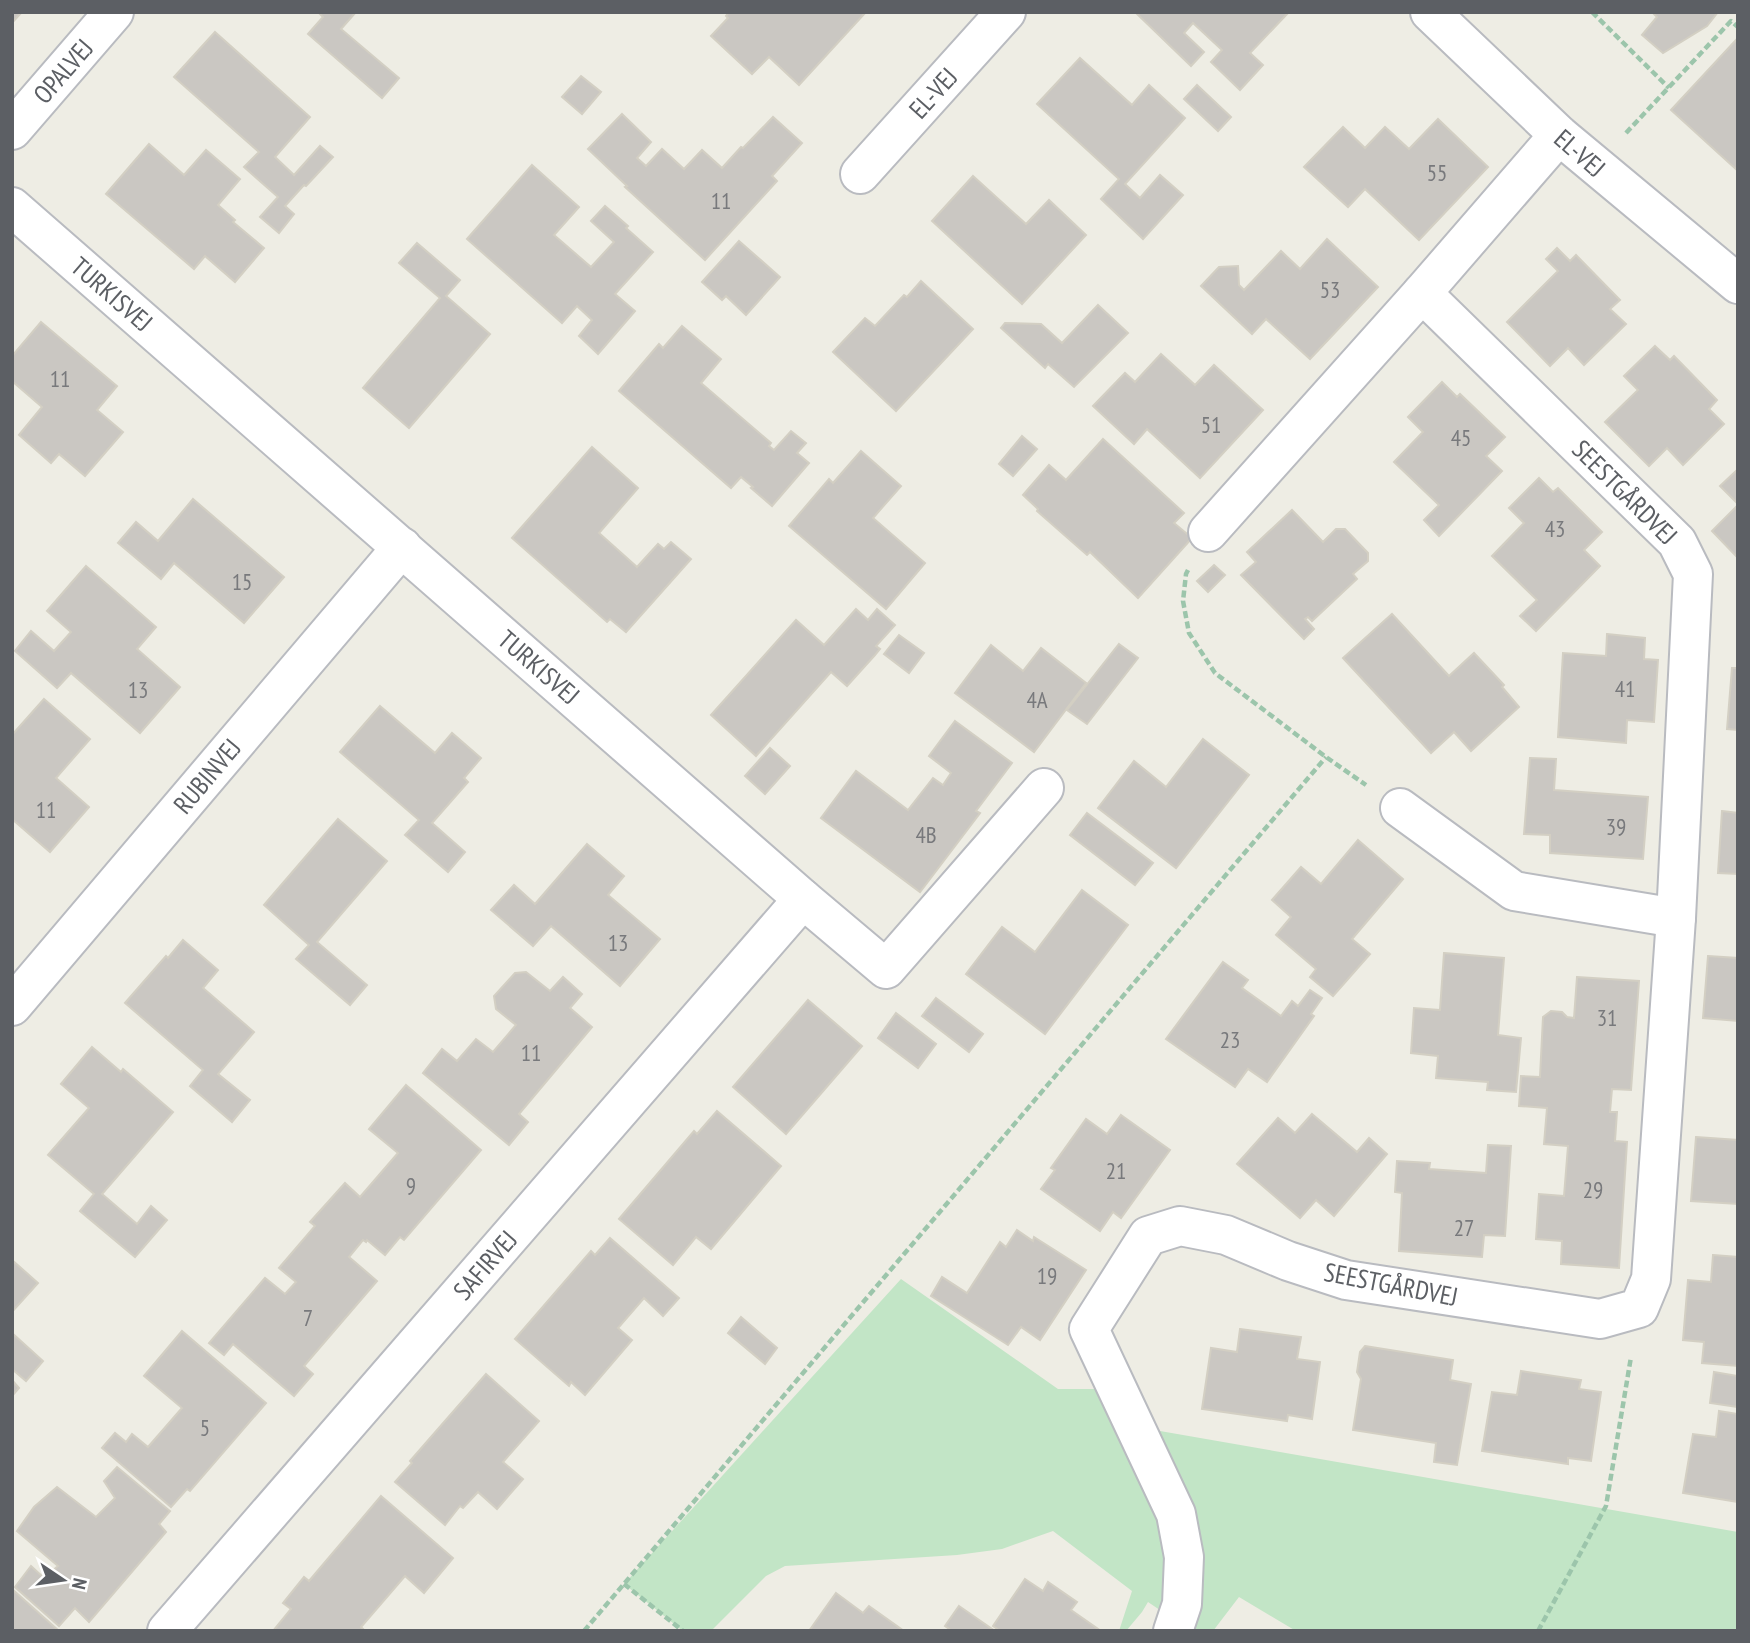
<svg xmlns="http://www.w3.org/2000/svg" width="1750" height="1643" font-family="'PT Sans Narrow',sans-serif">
<rect width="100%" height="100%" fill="#eeede4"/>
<!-- green -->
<path fill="#c2e5c6" d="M901 1279 1058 1389H1112L1160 1431 1738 1532V1631H1296L1239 1597 1213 1631H1191L1148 1602 1142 1612 1126 1631H1119L1132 1591 1053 1531 1002 1549 957 1555 785 1566 766 1576 711 1631H683L624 1584Z"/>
<!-- building -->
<g fill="#cac7c2" stroke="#d3cfc3" stroke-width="2">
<path d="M12 12H22L12 23Z"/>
<path d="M318 12H356L341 29 399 78 382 98 308 34 323 17Z"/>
<path d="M729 12H866L799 85 769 57 752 74 711 36 728 18 726 16Z"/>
<path d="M1135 12H1289L1250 53 1263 65 1240 90 1211 62 1222 50 1193 23 1184 33 1204 52 1191 66Z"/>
<path d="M1652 12H1718L1707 26 1663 53 1642 35 1657 17Z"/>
<path d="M215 32 310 117 275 157 294 175 320 146 333 157 306 186 304 185 285 206 294 214 279 233 260 217 278 197 244 167 259 152 174 77Z"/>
<path d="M1736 40 1738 42V171L1671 110Z"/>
<path d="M1080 58 1132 105 1149 85 1185 118 1125 184 1140 198 1160 175 1183 195 1143 239 1101 199 1119 179 1037 104Z"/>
<path d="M581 76 601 92 582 114 562 97Z"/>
<path d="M1197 85 1231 117 1218 131 1184 99Z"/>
<path d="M622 114 651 142 637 158 646 166 662 149 684 169 702 150 722 168 741 147 743 148 773 117 802 143 772 176 777 181 705 260 625 187 627 186 588 149Z"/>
<path d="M1438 119 1488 167 1419 240 1365 189 1348 207 1304 167 1343 127 1365 148 1385 127 1409 149Z"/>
<path d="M149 144 184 175 206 150 240 179 218 205 235 220 233 222 264 248 235 282 205 256 194 269 106 194Z"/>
<path d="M532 165 579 207 554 235 591 267 614 242 591 221 605 206 628 226 626 228 653 252 615 294 635 311 598 354 579 336 592 320 577 306 562 323 467 239Z"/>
<path d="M973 176 1026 224 1049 200 1086 235 1022 304 932 221Z"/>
<path d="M1327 239 1378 287 1310 359 1266 319 1252 334 1201 286 1219 267 1238 266 1239 285 1244 290 1281 251 1300 269Z"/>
<path d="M739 241 780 277 746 315 726 296 722 300 702 282Z"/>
<path d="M417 243 460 280 446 296 490 334 409 428 363 388 440 298 399 263Z"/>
<path d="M1557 248 1570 261 1576 255 1620 300 1610 309 1626 324 1584 365 1568 348 1550 366 1507 322 1558 271 1546 259Z"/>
<path d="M921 281 973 329 896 411 833 352 865 318 875 326 904 295 907 297Z"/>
<path d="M1098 305 1128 333 1074 387 1048 364 1045 368 1001 328 1005 323 1041 324 1062 343Z"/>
<path d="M41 322 117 386 97 410 123 432 85 476 59 454 51 463 19 435 42 407 12 381V356Z"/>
<path d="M682 326 721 359 701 383 771 443 769 446 774 450 791 431 806 443 797 453 809 463 772 506 751 488 753 487 741 477 731 488 619 391 659 344 663 348Z"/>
<path d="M1655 346 1670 360 1674 356 1717 400 1709 409 1724 424 1683 465 1667 448 1649 466 1605 422 1638 390 1624 376Z"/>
<path d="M1161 354 1195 385 1214 365 1263 410 1200 478 1147 429 1134 444 1093 406 1125 373 1135 382Z"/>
<path d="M1442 382 1457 397 1460 394 1505 437 1486 456 1502 471 1439 536 1424 520 1439 505 1394 462 1423 432 1408 417Z"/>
<path d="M1022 436 1037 449 1013 476 999 464Z"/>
<path d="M1103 439 1184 513 1174 523 1192 538 1138 598 1090 552 1087 555 1037 511 1038 509 1023 495 1049 465 1066 480Z"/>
<path d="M592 447 638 488 599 533 637 567 658 544 664 549 671 542 691 559 626 632 610 619 607 622 512 538Z"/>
<path d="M861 451 901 486 873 518 925 563 886 609 789 526 829 479 833 483Z"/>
<path d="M1738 469V504L1720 486Z"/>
<path d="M1539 478 1553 492 1558 488 1602 532 1584 550 1600 566 1536 631 1520 616 1537 600 1492 556 1524 523 1509 508Z"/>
<path d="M193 499 284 577 244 623 174 563 161 579 118 543 136 522 158 541Z"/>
<path d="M1738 505V558L1712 531Z"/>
<path d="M1292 510 1323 542 1336 529H1345L1368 553V561L1353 574 1357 579 1312 621 1308 617 1305 619 1314 629 1304 639 1241 575 1256 562 1247 552Z"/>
<path d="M1214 565 1225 575 1208 592 1197 581Z"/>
<path d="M86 566 156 627 137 649 180 687 140 733 71 673 57 688 15 651 31 631 54 651 71 632 47 611Z"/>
<path d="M856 609 868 620 877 609 895 625 876 646 880 649 875 655 847 686 831 672 756 756 711 715 796 620 824 645Z"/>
<path d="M1392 614 1449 676 1474 653 1504 685 1502 687 1519 707 1471 751 1454 732 1431 753 1343 658Z"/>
<path d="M1607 634 1645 638 1644 659 1658 660 1654 722 1627 720 1626 743 1558 737 1563 653 1606 656Z"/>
<path d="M899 635 924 653 909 673 884 654Z"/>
<path d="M1119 644 1138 658 1087 724 1067 710Z"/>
<path d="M991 645 1023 671 1041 648 1086 683 1034 752 955 693Z"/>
<path d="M1732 668H1738V730L1727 729Z"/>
<path d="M44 699 90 739 56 778 89 807 50 852 12 819V735Z"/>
<path d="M380 706 435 753 452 733 481 758 464 778 468 782 432 823 465 852 448 872 405 835 419 820 340 752Z"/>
<path d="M955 721 1012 763 976 811 980 813 920 892 821 818 856 771 908 810 933 778 943 785 951 773 929 756Z"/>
<path d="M1203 739 1249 775 1176 868 1098 808 1134 761 1166 787Z"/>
<path d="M770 748 790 766 765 794 745 776Z"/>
<path d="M1530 758 1556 759 1554 790 1648 797 1643 859 1550 853V835L1524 834Z"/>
<path d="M1722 811 1738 813V874L1718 873Z"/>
<path d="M1087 813 1153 863 1135 885 1070 835Z"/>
<path d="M338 819 387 861 317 942 367 985 350 1005 296 959 309 945 264 905Z"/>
<path d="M1358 840 1403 879 1352 939 1370 954 1333 996 1310 977 1316 969 1276 935 1291 917 1272 900 1301 867 1321 884Z"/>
<path d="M587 844 624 876 608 895 660 939 620 986 551 926 533 946 491 910 514 885 535 904Z"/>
<path d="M1082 890 1128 925 1045 1034 966 974 1002 927 1035 952Z"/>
<path d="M183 940 218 970 203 988 254 1032 218 1074 250 1100 232 1122 190 1086 203 1070 125 1003 166 956 168 958Z"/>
<path d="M1444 953 1504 958 1498 1035 1521 1038 1516 1092 1487 1090 1488 1082 1436 1078 1438 1056 1411 1053 1414 1008 1440 1010Z"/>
<path d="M1708 956 1738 958V1021L1703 1018Z"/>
<path d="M1223 962 1248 980 1242 988 1281 1016 1292 1001 1298 1006 1310 990 1322 998 1311 1014 1314 1016 1267 1082 1248 1069 1235 1087 1166 1039Z"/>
<path d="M526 972 550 991 563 977 582 994 570 1008 592 1027 519 1114 528 1122 509 1145 423 1073 442 1049 457 1061 476 1039 493 1052 516 1025 496 1009 494 996 515 973Z"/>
<path d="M1577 977 1639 981 1631 1090 1612 1089 1610 1112H1617L1615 1141 1627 1142 1619 1268 1561 1264 1562 1241 1536 1239 1539 1194 1564 1196 1568 1146 1544 1144 1547 1108 1519 1106 1521 1076 1540 1077 1543 1017 1551 1011 1562 1012 1567 1017 1574 1018Z"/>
<path d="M936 998 983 1034 969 1052 922 1016Z"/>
<path d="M808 1000 862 1046 786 1134 733 1087Z"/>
<path d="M896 1013 936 1044 918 1068 878 1038Z"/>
<path d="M92 1047 121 1072 123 1069 173 1112 102 1194 137 1224 151 1206 167 1220 135 1257 80 1211 94 1194 48 1155 89 1108 61 1084Z"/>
<path d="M406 1085 481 1150 404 1240 400 1237 385 1255 367 1240 366 1242 363 1240 349 1257 377 1281 304 1366 313 1374 294 1396 233 1344 224 1355 209 1343 265 1278 285 1294 296 1282 279 1268 315 1226 310 1222 345 1183 360 1197 398 1153 369 1129Z"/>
<path d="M717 1111 781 1166 711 1249 696 1237 673 1265 619 1219 694 1131 697 1134Z"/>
<path d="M1312 1114 1357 1152 1369 1138 1387 1154 1334 1216 1316 1200 1300 1218 1237 1164 1278 1118 1295 1133Z"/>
<path d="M1121 1115 1170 1150 1121 1218 1113 1212 1100 1231 1041 1189 1055 1170 1051 1168 1086 1119 1107 1134Z"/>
<path d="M1696 1137 1738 1140V1204L1691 1201Z"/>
<path d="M1488 1145 1511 1146 1505 1236 1484 1235 1482 1257 1399 1251 1402 1193 1395 1192 1397 1161 1430 1163 1429 1169 1486 1173Z"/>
<path d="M1017 1230 1033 1241 1034 1237 1086 1270 1040 1340 1021 1327 1008 1345 931 1296 942 1277 967 1293 1000 1242 1006 1247Z"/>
<path d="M610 1238 679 1298 663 1316 644 1298 618 1328 632 1340 585 1395 571 1382 569 1386 515 1339 591 1251 595 1255Z"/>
<path d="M1713 1255 1738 1257V1366L1702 1363 1704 1342 1683 1340 1688 1280 1711 1282Z"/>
<path d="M12 1260 38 1283 12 1312Z"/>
<path d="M741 1317 777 1348 765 1364 728 1333Z"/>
<path d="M1240 1329 1301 1337 1297 1359 1320 1362 1312 1419 1288 1415 1287 1421 1202 1409 1211 1348 1237 1352Z"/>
<path d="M182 1331 266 1403 190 1491 187 1489 171 1507 102 1448 115 1433 126 1442 132 1434 148 1447 182 1408 144 1376Z"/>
<path d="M12 1333 43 1361 26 1381 12 1369Z"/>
<path d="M1365 1346 1453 1360 1450 1380 1471 1384 1457 1465 1434 1462 1436 1443 1353 1430 1361 1379 1357 1372 1360 1352Z"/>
<path d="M1521 1371 1581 1380 1579 1389 1601 1392 1591 1461 1568 1458V1464L1482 1451 1492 1392 1517 1395Z"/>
<path d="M1714 1372 1738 1376V1407L1710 1403Z"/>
<path d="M486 1374 539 1421 503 1462 523 1479 497 1509 478 1492 463 1508 460 1506 445 1525 395 1482 412 1463 410 1461Z"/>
<path d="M12 1380 19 1388 12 1396Z"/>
<path d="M1719 1411 1738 1414V1502L1683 1493 1693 1434 1716 1437Z"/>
<path d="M117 1467 170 1511 159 1524 166 1532 89 1622 75 1608 59 1626 15 1587 31 1566 44 1578 58 1566 17 1531 34 1507 57 1487 96 1517 115 1498 104 1481Z"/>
<path d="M381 1496 453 1558 424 1593 405 1576 361 1627 365 1631H273L291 1609 283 1603 304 1577 309 1581Z"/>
<path d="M1025 1579 1043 1591 1048 1582 1077 1602 1071 1610 1101 1631H1000L993 1626Z"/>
<path d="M12 1589 59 1631H12Z"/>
<path d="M836 1593 863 1613 869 1606 904 1631H809Z"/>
<path d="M959 1606 995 1631H952L945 1626Z"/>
</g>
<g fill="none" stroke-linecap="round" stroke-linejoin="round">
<defs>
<g id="street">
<path d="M1430 12 1559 135 1738 284"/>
<path d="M12 130 114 12"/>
<path d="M860 174 1006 12"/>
<path d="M12 207 803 899 886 969 1044 788"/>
<path d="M1208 532 1422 293 1559 135"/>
<path d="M1400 808 1514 891 1676 918"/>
<path d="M12 1006 402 547"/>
<path d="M167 1631 803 899"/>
<path d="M1173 1631 1182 1604 1184 1557 1176 1514 1089 1329 1148 1236 1180 1226 1226 1235 1288 1261 1346 1280 1600 1319 1639 1308 1651 1279 1676 918 1693 574 1677 542 1422 293"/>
</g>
</defs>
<!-- street casing -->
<use href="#street" stroke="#b9bbc0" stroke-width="42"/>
<!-- path -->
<g stroke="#9cc5ab" stroke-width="4.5" stroke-dasharray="7 3.5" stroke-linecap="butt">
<path d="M1592 12 1669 88"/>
<path d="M1626 133 1731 21 1738 27"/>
<path d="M1188 570 1186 574 1183 601 1189 633 1215 673 1326 757 1366 785"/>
<path d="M624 1584 683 1631"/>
<path d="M584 1631 1326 757"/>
<path d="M1538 1631 1606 1506 1631 1357"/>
</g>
<!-- street -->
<use href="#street" stroke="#fff" stroke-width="38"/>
</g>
<g text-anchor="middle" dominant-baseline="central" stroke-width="5" stroke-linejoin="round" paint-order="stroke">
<!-- number labels -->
<g font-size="23" fill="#78797c">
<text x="1437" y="172">55</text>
<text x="721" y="200">11</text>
<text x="1330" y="289">53</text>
<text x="60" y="378">11</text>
<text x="1211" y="424">51</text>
<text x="1461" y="437">45</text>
<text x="1555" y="528">43</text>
<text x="242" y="581">15</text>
<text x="1625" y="688">41</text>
<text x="138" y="689">13</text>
<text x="1037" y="699">4A</text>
<text x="46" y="809">11</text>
<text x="1616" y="826">39</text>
<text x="926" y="834">4B</text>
<text x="618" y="942">13</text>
<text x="1607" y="1017">31</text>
<text x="1230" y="1039">23</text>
<text x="531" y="1052">11</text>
<text x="1116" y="1170">21</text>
<text x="411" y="1185">9</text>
<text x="1593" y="1189">29</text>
<text x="1464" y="1227">27</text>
<text x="1047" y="1275">19</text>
<text x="308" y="1317">7</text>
<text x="205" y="1427">5</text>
</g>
<!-- street labels -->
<g font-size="26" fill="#5c5f64" stroke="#fff">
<text transform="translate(63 71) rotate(-49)">OPALVEJ</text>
<text transform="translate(933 93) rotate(-48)">EL-VEJ</text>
<text transform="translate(1580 153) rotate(41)">EL-VEJ</text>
<text transform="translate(112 294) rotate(41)">TURKISVEJ</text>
<text transform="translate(1625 492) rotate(45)">SEESTGÅRDVEJ</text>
<text transform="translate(539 667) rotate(41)">TURKISVEJ</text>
<text transform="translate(207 776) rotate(-50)">RUBINVEJ</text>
<text transform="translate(485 1265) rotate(-49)">SAFIRVEJ</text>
<text transform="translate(1391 1284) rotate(11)">SEESTGÅRDVEJ</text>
</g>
</g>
<!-- border -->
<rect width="1750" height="1643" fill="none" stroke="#5c5f64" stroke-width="28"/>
<!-- north arrow -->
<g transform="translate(63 1580) rotate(103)" stroke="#ffffff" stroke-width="5" paint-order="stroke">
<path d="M0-5L12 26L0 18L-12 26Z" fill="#5c5f64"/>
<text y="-10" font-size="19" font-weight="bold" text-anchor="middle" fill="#5c5f64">N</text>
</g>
</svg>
